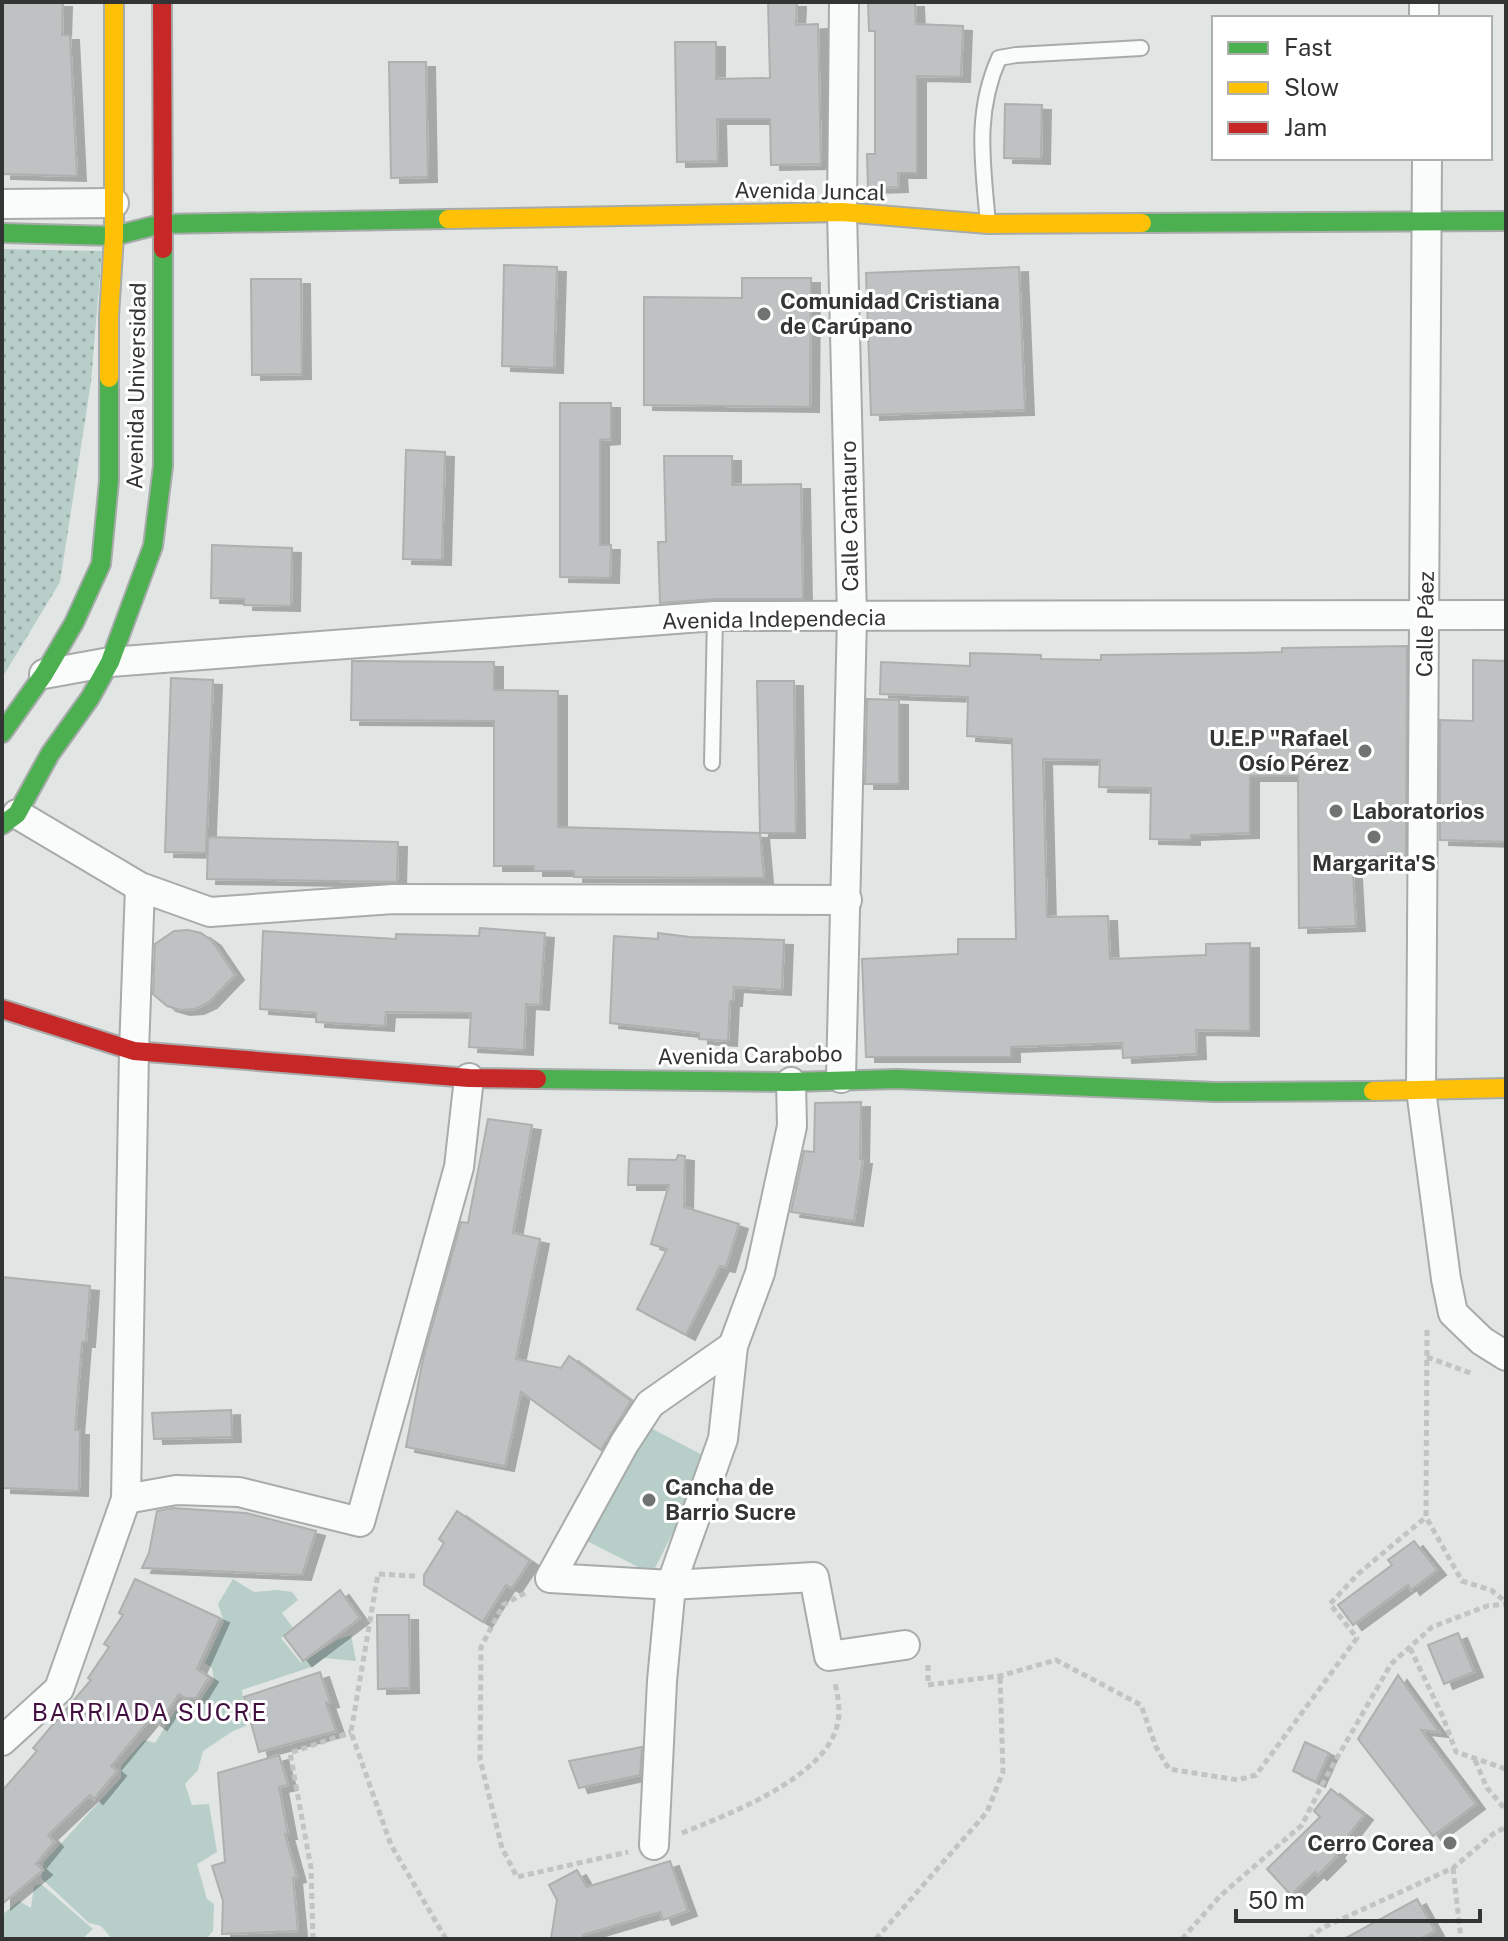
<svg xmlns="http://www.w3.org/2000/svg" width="1508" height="1941" font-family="'Public Sans',sans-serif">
<defs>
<pattern id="park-dots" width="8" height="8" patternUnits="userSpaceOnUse" patternTransform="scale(2)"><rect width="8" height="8" fill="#b8cec8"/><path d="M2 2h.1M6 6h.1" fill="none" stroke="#96a8a3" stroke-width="1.8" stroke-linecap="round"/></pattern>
<filter id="shadow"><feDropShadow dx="9" dy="5" stdDeviation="0" flood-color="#0004"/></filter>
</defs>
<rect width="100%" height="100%" fill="#e1e5e4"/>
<!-- green -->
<g fill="#b8cec8">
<path d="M645 1425 710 1459 652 1574 587 1541Z"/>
<path d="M233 1579 254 1592 278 1590 292 1592 298 1600 282 1613 293 1628 281 1638 301 1663 337 1640 351 1635 356 1661 324 1658 314 1666 242 1690 246 1726 233 1731 203 1751 198 1770 185 1784 192 1805 209 1804 217 1852 197 1864 207 1899 214 1904 213 1931 206 1939H112L101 1926 89 1923 41 1878 44 1862 121 1778V1766L144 1740 155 1743 181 1702 197 1706 214 1680 212 1668 205 1663 224 1622 218 1604Z"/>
<path d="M41 1884 93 1929 82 1939H2V1915L19 1901 31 1908 34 1886Z"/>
</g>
<!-- park -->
<path fill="url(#park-dots)" d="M2 249 102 251 91 382 60 582 2 678Z"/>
<!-- building -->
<g fill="#bfc2c2" stroke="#adb0af" stroke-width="2" filter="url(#shadow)">
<path d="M2 2H63L62 35H70L77 176 2 174Z"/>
<path d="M768 2H797L796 25 818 24 821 164 771 165 770 119H717L718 161 677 162 675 42H716V79L770 78Z"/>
<path d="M868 2H915L916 24 963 26 961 77 917 76V173H898L899 187 868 188 867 154H875V31H869Z"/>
<path d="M389 62H426L428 177 391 178Z"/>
<path d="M1005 104 1042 105 1041 159 1004 158Z"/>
<path d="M504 265 557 267 554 368 502 366Z"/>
<path d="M1019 267 1025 410 871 415 866 273Z"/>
<path d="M742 278H811L810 407 644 405V297L742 298Z"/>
<path d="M251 279H301L302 374 252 375Z"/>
<path d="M560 403H611V439L600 440V545H611L610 578 560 577Z"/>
<path d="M406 450 445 452 442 560 403 559Z"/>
<path d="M664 456H732V485L801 484 803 599H715L660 603 658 542H666Z"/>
<path d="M212 545 292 548 291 606 244 605V599L211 598Z"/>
<path d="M1407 646 1406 856 1352 857 1356 926 1299 928 1298 776H1250V833L1191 835V840L1150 839 1151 788 1099 787 1100 760 1043 759 1047 917 1108 916 1110 959 1206 955V944L1250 943V1031L1196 1030 1197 1054 1123 1058 1122 1043 1011 1047V1057H866L862 959 958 954V939H1016L1012 739 967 736 968 697 880 694 881 662 970 666V653L1041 655V659L1101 660V655L1242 653 1282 652V648Z"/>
<path d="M1473 660 1506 661V842L1440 840V720L1473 721Z"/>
<path d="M352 661 494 662V690L558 691V827L760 833 764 878 574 877V871H534V866H494V721L351 720Z"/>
<path d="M171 678 213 680 206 853 165 852Z"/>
<path d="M757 681H794L796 833H760Z"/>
<path d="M867 699 899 700V784H865Z"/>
<path d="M208 837 398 842 397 882 207 879Z"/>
<path d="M480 928 545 933 540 1005 526 1004 524 1050 469 1047 471 1013 386 1012 385 1026 316 1022V1013L260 1009 263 931 396 939V934L479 936Z"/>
<path d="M188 930 201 933 212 941 235 975 208 1003 195 1009 181 1010 167 1006 153 994 155 944 174 931Z"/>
<path d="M658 933 690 937 784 940 782 990 734 987 733 1001H730L728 1041 699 1039V1033L610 1023 614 936 658 939Z"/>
<path d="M861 1102 860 1159H863L854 1221 791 1212 804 1151 814 1152 815 1103Z"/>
<path d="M488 1119 532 1125 513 1233 540 1239 516 1359 561 1368 569 1356 631 1401 601 1450 521 1392 505 1466 406 1447 423 1359 461 1222 468 1223Z"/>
<path d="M678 1155 685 1156 684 1207 739 1224 726 1267 720 1266 686 1335 637 1309 667 1249 651 1244 669 1185H628L629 1159 676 1160Z"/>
<path d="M2 1277 90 1286 86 1342H82L75 1430H80L79 1491 2 1488Z"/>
<path d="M231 1410 232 1437 154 1439 152 1413Z"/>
<path d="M173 1508 246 1513 316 1531 302 1575 142 1568 149 1553 157 1511Z"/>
<path d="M457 1511 530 1561 512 1588 506 1585 483 1622 424 1585V1575L444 1543 439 1539Z"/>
<path d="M1414 1541 1437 1570 1411 1590 1408 1585 1353 1625 1338 1605 1392 1565 1388 1560Z"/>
<path d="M135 1579 220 1618 197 1669 209 1677 196 1698H185L179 1694 158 1725 150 1719 111 1766 117 1771 94 1799 90 1795 48 1835 54 1842 36 1864 43 1870 2 1904V1791L37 1751 33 1748 91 1680 88 1678 109 1647 104 1644 123 1615 119 1613Z"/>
<path d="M340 1590 360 1618 303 1661 284 1636Z"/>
<path d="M377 1615H409L410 1688 378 1689Z"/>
<path d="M1458 1633 1474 1672 1444 1684 1428 1645Z"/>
<path d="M320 1672 330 1702 326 1703 336 1731 259 1752 244 1697Z"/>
<path d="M1398 1675 1439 1732 1421 1730 1476 1804 1433 1836 1358 1739Z"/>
<path d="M1305 1742 1329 1753 1316 1782 1293 1771Z"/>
<path d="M642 1747 640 1775 579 1788 569 1761Z"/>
<path d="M279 1755 288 1785 279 1787 288 1834H285L297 1877 293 1878 298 1931 222 1934 223 1901 212 1866 225 1862 218 1773Z"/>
<path d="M1331 1789 1364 1815 1335 1853 1337 1856 1318 1875 1315 1872 1291 1895 1267 1869 1320 1817 1314 1811Z"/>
<path d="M670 1861 688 1911 663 1920 660 1912 583 1935V1939H551L557 1900 549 1885 577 1870 587 1887Z"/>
<path d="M1417 1899 1435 1931 1420 1939H1344Z"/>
</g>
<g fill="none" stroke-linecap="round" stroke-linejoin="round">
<defs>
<g id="lane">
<path d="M988 224C983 164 974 114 999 58L1016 55 1141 48"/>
<path d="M712 763 715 616"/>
</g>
<g id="street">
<path d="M1424 2V18"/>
<path d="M1427 158 1421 1090 1446 1279 1453 1313 1482 1341 1506 1356"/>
<path d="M2 204 114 203"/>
<path d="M44 674 110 662 715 616 1506 615"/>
<path d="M17 814 140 887 210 912 393 899 847 900"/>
<path d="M841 1078 852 617 842 212 844 2"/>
<path d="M733 1346 650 1404 624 1444 550 1578 671 1585 814 1577 829 1656 905 1645"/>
<path d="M126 1499 176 1490 239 1492 360 1522 459 1167 469 1078"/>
<path d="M2 1741 59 1689 126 1499 134 1051 140 887"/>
<path d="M654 1845 662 1681 671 1585 723 1439 733 1346 760 1273 792 1126 791 1082"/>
</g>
<g id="fast">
<path d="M1142 223 1506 221"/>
<path d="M2 233 114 236 161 224 448 219"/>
<path d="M2 733 44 674 74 623 101 564 109 481V378"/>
<path d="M2 825 17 814 50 754 90 698 110 662 153 546 163 466V249"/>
<path d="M537 1079 791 1082 897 1079 1215 1092 1373 1091"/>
</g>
<g id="slow">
<path d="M448 219 842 212 988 224 1142 223"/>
<path d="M109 378V316L114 236V2"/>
<path d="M1373 1091 1506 1088"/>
</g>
<g id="jam">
<path d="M162 2 163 249"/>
<path d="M2 1009 134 1051 469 1078 537 1079"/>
</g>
</defs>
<!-- lane casing -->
<use href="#lane" stroke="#a7abaa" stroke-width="18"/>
<!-- street casing -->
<use href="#street" stroke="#a7abaa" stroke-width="32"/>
<!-- fast casing -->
<use href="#fast" stroke="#a7abaa" stroke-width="22"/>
<!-- slow casing -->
<use href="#slow" stroke="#a7abaa" stroke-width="22"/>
<!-- jam casing -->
<use href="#jam" stroke="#a7abaa" stroke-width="22"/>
<!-- path -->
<g stroke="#c2c3c3" stroke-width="5" stroke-dasharray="6 4" stroke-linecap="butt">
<path d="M1427 1330 1426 1517 1462 1581 1491 1590 1506 1602"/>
<path d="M1427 1357 1473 1374"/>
<path d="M415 1576 378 1574 351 1732 391 1845 446 1939"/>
<path d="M525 1593 503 1605 481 1647 480 1759 502 1848 517 1877 628 1852"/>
<path d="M1410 1648 1443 1717 1456 1752 1506 1769"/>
<path d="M928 1665V1685L1000 1676 1056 1660 1141 1705 1156 1747 1169 1769 1238 1780 1256 1775 1357 1638 1330 1604 1358 1574 1426 1517"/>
<path d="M1475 1760 1487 1788 1506 1810"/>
<path d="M682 1833C729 1814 823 1779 837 1726 841 1712 838 1696 835 1683"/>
<path d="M1453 1868 1461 1939"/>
<path d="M313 1939 311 1868 290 1753 351 1732"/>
<path d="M876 1939 987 1812 1003 1772 1000 1677"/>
<path d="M1182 1939 1220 1896 1302 1825 1326 1777 1391 1664 1432 1627 1487 1606 1506 1604"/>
<path d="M1309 1939 1322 1928 1453 1868 1493 1834 1506 1827"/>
</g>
<!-- lane -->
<use href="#lane" stroke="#fafbfb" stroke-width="14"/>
<!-- street -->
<use href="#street" stroke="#fafbfb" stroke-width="28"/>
<!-- fast -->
<use href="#fast" stroke="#4caf50" stroke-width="18"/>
<!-- slow -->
<use href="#slow" stroke="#ffc107" stroke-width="18"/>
<!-- jam -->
<use href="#jam" stroke="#c62828" stroke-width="18"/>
</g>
<!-- markers -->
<g fill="#6f7372" stroke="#fff" stroke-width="3">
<circle cx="764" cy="314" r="8"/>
<circle cx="1365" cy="751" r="8"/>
<circle cx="1336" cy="811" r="8"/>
<circle cx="1374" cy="837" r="8"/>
<circle cx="649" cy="1500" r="8"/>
<circle cx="1450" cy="1843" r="8"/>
</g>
<g text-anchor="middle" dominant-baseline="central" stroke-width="6" stroke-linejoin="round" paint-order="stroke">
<!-- street labels -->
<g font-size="22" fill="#323534" stroke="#fff">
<text transform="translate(810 191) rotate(1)">Avenida Juncal</text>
<text transform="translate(136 386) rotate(-89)">Avenida Universidad</text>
<text transform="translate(849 516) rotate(-91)">Calle Cantauro</text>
<text transform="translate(774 619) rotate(-1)">Avenida Independecia</text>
<text transform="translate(1425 624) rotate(-89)">Calle Páez</text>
<text transform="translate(750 1055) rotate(-1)">Avenida Carabobo</text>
</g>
<!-- poi labels -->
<g font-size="22" font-weight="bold" fill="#323534" stroke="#fff" text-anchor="start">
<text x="780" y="301">Comunidad Cristiana<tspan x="780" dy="25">de Carúpano</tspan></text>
<text x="1349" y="738" text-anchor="end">U.E.P "Rafael<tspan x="1349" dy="25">Osío Pérez</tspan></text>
<text x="1352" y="811">Laboratorios</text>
<text x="1374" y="863" text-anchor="middle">Margarita'S</text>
<text x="665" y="1487">Cancha de<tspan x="665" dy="25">Barrio Sucre</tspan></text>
<text x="1434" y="1843" text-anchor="end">Cerro Corea</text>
</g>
<!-- neighbourhood labels -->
<g font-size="24" letter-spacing="2" fill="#421040" stroke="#fff">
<text x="150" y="1712">BARRIADA SUCRE</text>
</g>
</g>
<!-- border -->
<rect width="1508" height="1941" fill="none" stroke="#323534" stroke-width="8"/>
<!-- legend -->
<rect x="1212" y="16" width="280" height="144" fill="#ffffff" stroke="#adaeae" stroke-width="2"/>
<rect x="1228" y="42" width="40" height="12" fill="#4caf50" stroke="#adaeae" stroke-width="2"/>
<text x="1284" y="56" font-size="24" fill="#323534">Fast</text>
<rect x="1228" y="82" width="40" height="12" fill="#ffc107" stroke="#adaeae" stroke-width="2"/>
<text x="1284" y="96" font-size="24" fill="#323534">Slow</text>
<rect x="1228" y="122" width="40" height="12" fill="#c62828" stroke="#adaeae" stroke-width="2"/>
<text x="1284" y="136" font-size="24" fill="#323534">Jam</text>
<!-- scale -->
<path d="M1236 1909v12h244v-12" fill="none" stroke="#323534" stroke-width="4"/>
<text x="1248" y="1909" font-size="24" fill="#323534" stroke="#ffffff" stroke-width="6" paint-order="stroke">50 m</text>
</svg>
